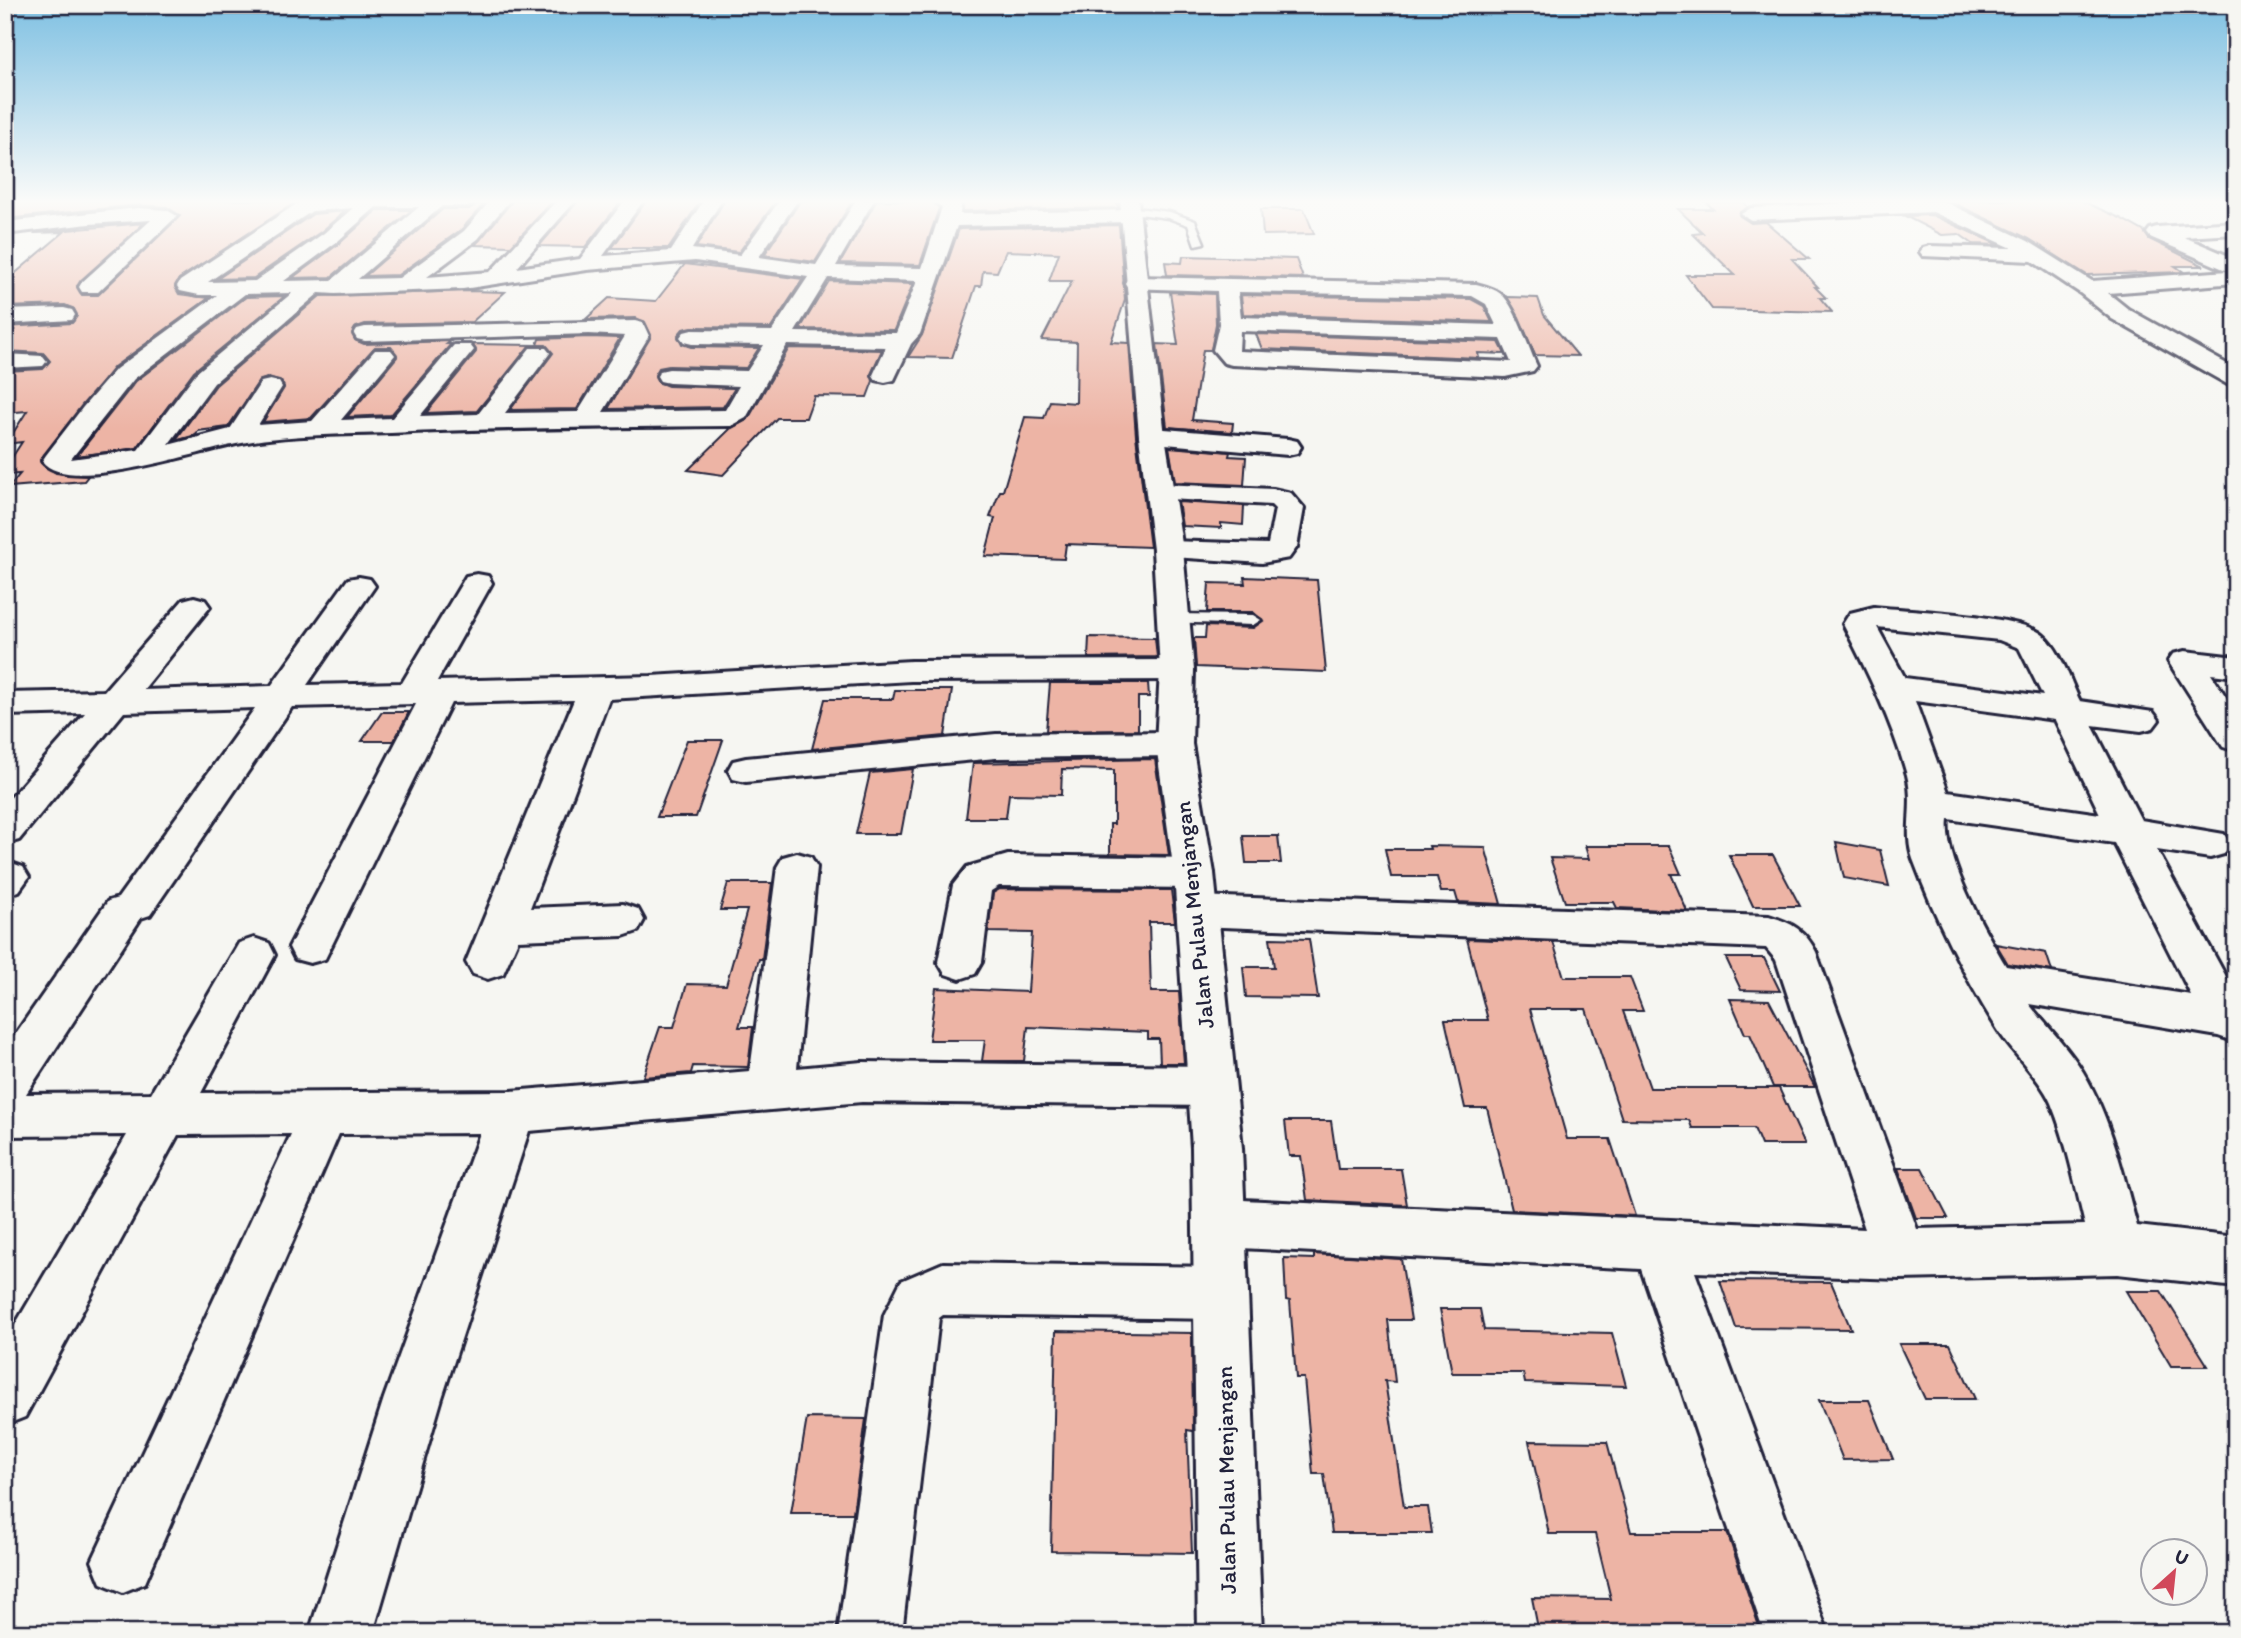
<svg xmlns="http://www.w3.org/2000/svg" width="2241" height="1638" font-family="Itim,sans-serif">
<rect width="100%" height="100%" fill="#f6f6f2"/>
<filter id="ink" filterUnits="userSpaceOnUse"><feTurbulence type="fractalNoise" baseFrequency=".0143" numOctaves="2"/><feDisplacementMap in="SourceGraphic" scale="14" xChannelSelector="R" yChannelSelector="G"/><feConvolveMatrix kernelMatrix="1 2 1 2 8 2 1 2 1" color-interpolation-filters="sRGB"/></filter>
<g filter="url(#ink)">
<!-- building -->
<g fill="#edb4a5" stroke="#22223b" stroke-width="2">
<path d="M5 200H300L179 279 175 287 179 294 209 298 114 367 40 460 41 463 56 473 88 476 84 481 9 487 20 474 5 475V468L22 442 6 444 27 411 5 413V371L43 369 50 361 43 353 5 351V327L72 323 77 316 74 309 65 305 5 307V282L64 232 34 233 144 223 77 286 82 295H98L180 216 167 207 138 205 5 219Z"/>
<path d="M513 200H554L511 246 475 245Z"/>
<path d="M579 200H622L585 247 539 246Z"/>
<path d="M647 200H701L669 248H612Z"/>
<path d="M725 200H777L739 252 696 247Z"/>
<path d="M801 200H853L815 262 764 255Z"/>
<path d="M877 200 931 201 939 208 920 265 840 263Z"/>
<path d="M963 200H1064L1063 202 1116 200 1118 208 963 211Z"/>
<path d="M1947 200H2080L2120 218 2145 232 2149 239 2204 266H2175L2184 272 2087 275 2029 239Z"/>
<path d="M1706 202H1743L1748 207 1740 212V216L1751 223 1766 222 1809 259H1792L1818 287H1815L1826 298H1820L1832 312 1712 309 1686 275H1735L1693 234 1703 233 1678 209H1713Z"/>
<path d="M477 204H484L462 229 398 275 365 276 443 209H469Z"/>
<path d="M1261 209H1304L1314 234 1263 235Z"/>
<path d="M377 210H412L331 277 292 278 340 243Z"/>
<path d="M345 211 322 231 254 278 217 279 313 214Z"/>
<path d="M1932 215 1999 245 1973 244 1959 234 1942 235 1905 216Z"/>
<path d="M1119 225 1125 300 1111 342 1129 343 1136 436 1150 547 1066 544 1064 559 985 556 995 518 990 517 1000 491H1003L1025 417 1044 418 1050 401 1076 403 1077 342 1042 340 1072 281H1049L1059 253 1006 251 997 272 983 271 981 286H976L952 358 908 357 922 335 959 229Z"/>
<path d="M1183 256 1296 259 1303 278 1167 275 1165 262 1182 263Z"/>
<path d="M685 264 803 279 771 328 692 327 683 329 678 335 682 344 691 347 759 348 746 368 669 366 659 368 655 375 658 382 668 386 735 388 723 407 608 409 651 335 645 322 636 318 586 319 609 298 656 301Z"/>
<path d="M829 281 913 284 894 330 800 329Z"/>
<path d="M470 291 505 292 472 322 365 324 355 328 352 333 355 340 364 344 451 341 447 344H451L391 415 347 417 397 357 391 347H375L311 418 263 422 284 388 281 381 269 377 259 381 228 427 198 431 196 435 175 441 216 385 320 296Z"/>
<path d="M1170 292 1215 294 1216 324 1211 350H1203L1192 420 1233 423 1232 432 1167 427 1157 344 1178 345Z"/>
<path d="M1241 295 1471 299 1484 306 1492 322 1243 314Z"/>
<path d="M285 296 194 371 137 448 77 456 136 381 246 297Z"/>
<path d="M1507 297 1538 298 1544 315 1578 356 1535 355 1519 317Z"/>
<path d="M1256 334 1499 342 1505 354 1478 353 1479 358 1262 349Z"/>
<path d="M589 337 620 338 577 409 510 410 553 353 546 345H530L477 411 426 413 476 352 473 344 537 345 539 339Z"/>
<path d="M789 348 882 350 871 374 873 381 867 397 814 396 806 418H777L723 475 688 470 730 429 748 419Z"/>
<path d="M1169 447 1230 452 1229 456 1246 457 1244 485 1175 482Z"/>
<path d="M1178 502 1244 506 1243 525 1221 523V528L1182 526Z"/>
<path d="M1244 577 1317 580 1326 672 1196 667 1194 638H1205L1206 626 1253 628 1263 621 1253 612H1207L1209 583 1245 584Z"/>
<path d="M1089 637 1155 638 1157 657 1088 658Z"/>
<path d="M1050 683H1148L1149 697H1138V730L1046 731Z"/>
<path d="M895 690H952L945 736 812 749 825 699H893Z"/>
<path d="M382 712H409L394 741H362Z"/>
<path d="M687 740H723L696 817H657Z"/>
<path d="M1155 759 1169 855 1110 854V824H1114V770L1062 769 1061 795 1009 794 1006 818H966L973 763Z"/>
<path d="M913 769 901 834H856L870 773Z"/>
<path d="M1243 836H1278L1281 863H1246Z"/>
<path d="M1836 842 1880 850 1889 886 1844 878Z"/>
<path d="M1429 846 1485 847 1501 904 1458 902 1455 892H1441L1437 877H1391L1385 849H1430Z"/>
<path d="M1585 846H1669L1681 874H1671L1687 911 1617 908 1614 902H1565L1550 858 1589 859Z"/>
<path d="M1729 855H1773L1800 906H1753Z"/>
<path d="M728 883H772L762 959H759L739 1027H753L748 1067 693 1066 691 1073 643 1077 660 1027H674L687 984 726 985 747 910H720Z"/>
<path d="M1000 889 1171 890 1175 922H1149L1151 992H1179L1184 1063H1160L1159 1039H1148V1032L1028 1027 1024 1061H982L985 1040H929L936 988 1028 992 1032 933 988 932 993 893Z"/>
<path d="M1270 938 1309 939 1318 998 1246 997 1243 967H1274Z"/>
<path d="M1467 939 1553 942 1564 977H1630L1643 1011H1623L1650 1088H1779L1805 1145H1761L1754 1128H1692L1689 1120 1622 1119 1586 1009H1530L1567 1139H1610L1635 1216 1512 1210 1487 1108H1465L1445 1020H1488Z"/>
<path d="M1996 944 2046 953 2052 971 2008 964Z"/>
<path d="M1726 958H1764L1780 991 1741 990Z"/>
<path d="M1730 999 1769 1000 1815 1087H1773L1750 1034H1745Z"/>
<path d="M1285 1121H1331L1338 1169H1401L1407 1205 1307 1200 1301 1156H1289Z"/>
<path d="M1898 1168H1922L1948 1218H1916Z"/>
<path d="M1314 1254 1401 1259 1411 1320H1388L1395 1382 1385 1381 1404 1507H1428L1432 1533H1332L1324 1474H1313L1304 1378H1296L1290 1301 1286 1300 1284 1258 1314 1259Z"/>
<path d="M1720 1281 1831 1282 1851 1329 1736 1328Z"/>
<path d="M2126 1291H2161L2208 1366H2171Z"/>
<path d="M1440 1309H1480L1484 1330 1612 1333 1626 1386 1525 1383 1523 1373H1452Z"/>
<path d="M1056 1331 1192 1333 1193 1431 1187 1430 1192 1553 1051 1551Z"/>
<path d="M1899 1344H1950L1975 1399H1925Z"/>
<path d="M1819 1400H1869L1893 1459 1843 1460Z"/>
<path d="M807 1418 866 1419 853 1513H791Z"/>
<path d="M1529 1441 1607 1442 1631 1532H1727L1760 1629H1676L1677 1633H1539L1532 1598 1611 1599 1595 1534H1549Z"/>
</g>
<g fill="none" stroke-linecap="round" stroke-linejoin="round">
<defs>
<g id="lane">
<path d="M1128 207 1170 212 1195 221 1204 243 1195 245 1188 225 1168 218 1125 212 1123 210Z"/>
<path d="M1172 614 1253 615 1261 620 1253 625 1166 622 1164 619 1166 616Z"/>
</g>
<g id="street">
<path d="M309 200H478L469 206H442L358 279 399 278 464 231 491 200H510L478 239 427 277 490 272 557 200H576L517 268 580 259 625 200H644L603 256 671 251 704 200H722L692 249 740 255 780 200H798L759 257 816 265 856 200H874L836 266 922 268 942 207 933 200 959 201 961 205 960 214 1129 210 1139 216 1129 222 957 226 920 334 911 344 894 380 885 382 876 380 873 375 886 347 787 345 746 418 731 426C617 427 504 428 391 433 341 435 290 434 242 443 204 449 67 496 42 461L46 455 83 407 116 369 217 295H199L180 291 177 286 180 281 298 203ZM376 207H419L332 280 284 281 338 241ZM353 208 324 233 255 281 208 282 312 211ZM695 261 808 277 772 331 692 330 684 332 680 337 684 342 692 344 764 345 747 371 669 369 660 371 657 376 660 381 669 383 739 386 725 410 603 412 649 336 643 323 635 321 365 327 357 329 354 334 357 339 365 341 589 334 625 336 578 412 505 413 550 353 546 348H530L478 414 420 416 474 350 470 345H454L392 418 341 420 395 355 391 350H375L312 421 258 425 282 387 279 382 270 380 261 382 230 429 168 445 214 383 319 293 335 294 463 289 587 270ZM828 278 917 281 896 333 795 332ZM292 293 196 373 138 450 71 459 134 379 245 294Z"/>
<path d="M1913 200 1945 202 2028 241 2092 281 2228 271 2150 237 2147 233 2150 229 2157 227 2236 222V234L2184 237 2236 259V283L2108 293 2128 309 2236 369V386L2227 384 2112 319 2080 293 2032 261 1923 256 1920 252 1923 248 1930 246 2012 248 1933 212 1751 220 1741 214 1751 208Z"/>
<path d="M138 208 167 210 177 216 98 292H82L79 287 82 282 151 220 89 224 5 234V222Z"/>
<path d="M1136 277 1476 284C1484 286 1496 289 1502 295 1515 306 1529 349 1537 366L1533 371 1505 377 1232 365 1224 363 1213 350 1219 324 1217 291 1128 288 1125 283 1128 278ZM1238 292 1472 296 1486 304 1496 325 1241 317ZM1240 331 1501 339 1511 362 1239 351Z"/>
<path d="M64 308 72 310 75 315 72 320 5 324V310Z"/>
<path d="M5 354 43 356 47 361 43 366 5 368Z"/>
<path d="M1152 428 1288 439 1297 441 1301 447 1297 453 1288 455 1143 442 1139 436 1143 430Z"/>
<path d="M1162 484 1273 489 1291 493 1304 508 1297 547 1289 558 1262 563 1157 556 1153 550 1157 544 1168 541 1268 544 1275 509 1271 505 1152 498 1148 492 1152 486Z"/>
<path d="M477 574 488 576 492 583 437 681 651 676 911 661 1177 660 1189 663 1194 670 1189 677 1177 680 911 681 609 699 530 908 623 904 638 909 644 920 638 931 623 936 518 940 503 974 488 979 473 974 466 962 574 700 451 703 325 959 310 963 295 959 289 947 416 704 292 707 150 915 141 918 26 1094 151 1093 239 943 254 938 269 943 275 955 201 1093 511 1091 750 1071 777 867 783 857 797 853 811 857 817 867 797 1068 862 1062 1211 1066 1228 1072 1235 1086 1228 1100 1211 1106 862 1102 529 1131 442 1398 373 1633H309L384 1398 480 1133 339 1134 145 1583 123 1592 101 1583 92 1561 291 1134 178 1135 25 1417 5 1425V1342L127 1135 5 1136V1049L108 901 118 898 255 708 124 712 19 840 5 844V804L85 713 5 715V693L104 691 183 600 194 597 205 600 210 607 143 690 271 686 348 579 359 577 370 579 375 586 307 685 402 683 462 583 466 576Z"/>
<path d="M1874 607C1910 611 2019 614 2043 635 2061 650 2070 681 2080 701L2153 712 2159 720 2153 728 2141 731 2092 725 2141 820 2224 834 2230 844 2224 854 2210 858 2157 850 2236 995V1042L2218 1036 2029 1004C2047 1027 2069 1048 2083 1072 2111 1118 2123 1174 2137 1226L2236 1237V1287L2117 1274 1900 1279 1695 1272 1828 1633H1764L1641 1269 1221 1247 1203 1240 1195 1223 1203 1206 1221 1199 1865 1229 1776 960 1766 948 1197 926 1182 922 1176 911 1182 900 1197 896 1769 916C1792 923 1805 930 1816 952L1917 1229 2085 1225C2075 1184 2067 1142 2051 1103 2040 1078 2012 1053 1998 1030 1964 976 1935 918 1913 859 1903 830 1915 806 1907 775 1892 722 1868 673 1843 624L1850 613ZM1877 627 1999 640 2019 648 2043 696 1905 678ZM1915 701 2055 720 2100 814 1948 792ZM1948 819 2114 843 2191 995 2006 966C1985 931 1943 858 1948 819Z"/>
<path d="M2185 651 2236 657V677L2211 674 2236 712V751L2223 747 2168 661 2173 654Z"/>
<path d="M1174 732 1187 736 1192 744 1187 752 1174 756 996 758 746 782 733 779 728 770 733 761 746 758 996 734Z"/>
<path d="M1008 855 1194 858 1208 863 1214 873 1208 883 1194 888 999 886 991 891 982 962 975 974 960 979 945 974 938 962 953 885 967 867Z"/>
<path d="M9 862 23 867 29 877 19 891 5 896V863Z"/>
<path d="M943 1263 1221 1267 1240 1275 1248 1293 1240 1311 1221 1319 943 1315 939 1318 902 1633H838L884 1315 901 1281Z"/>
</g>
<path id="secondary" d="M1120 200H1138L1165 436 1183 550 1194 670 1192 744 1214 873 1242 1148 1262 1633H1198L1192 1148 1174 873 1156 744 1160 670 1153 550 1139 436Z"/>
</defs>
<!-- lane casing -->
<use href="#lane" stroke="#22223b" stroke-width="5"/>
<!-- street casing -->
<use href="#street" stroke="#22223b" stroke-width="6"/>
<!-- secondary casing -->
<use href="#secondary" stroke="#22223b" stroke-width="6"/>
<!-- lane -->
<use href="#lane" fill="#f6f6f2" fill-rule="evenodd"/>
<!-- street -->
<use href="#street" fill="#f6f6f2" fill-rule="evenodd"/>
<!-- secondary -->
<use href="#secondary" fill="#f6f6f2" fill-rule="evenodd"/>
</g>
</g>
<!-- sky -->
<linearGradient id="sky" x2="0" y2="1"><stop stop-color="#7ec0e2"/><stop offset="0.47" stop-color="#fbfbf9"/><stop offset="1" stop-color="#fbfbf9" stop-opacity="0"/></linearGradient>
<rect width="2241" height="429" fill="url(#sky)"/>
<g text-anchor="middle" dominant-baseline="central" stroke-width="7" stroke-linejoin="round" paint-order="stroke">
<!-- street labels -->
<g font-size="23" fill="#22223b" stroke="#f6f6f2">
<text transform="translate(1194 915) rotate(-96)">Jalan Pulau Menjangan</text>
<text transform="translate(1226 1480) rotate(-91)">Jalan Pulau Menjangan</text>
</g>
</g>
<!-- margin -->
<rect width="2241" height="1638" fill="none" stroke="#f6f6f2" stroke-width="28"/>
<rect x="14" y="14" width="2213" height="1610" fill="none" stroke="#22223b" stroke-width="2.5" filter="url(#ink)"/>
<!-- north arrow -->
<g transform="translate(2174 1572) rotate(27)"><circle r="33" fill="#f6f6f2" stroke="#a1a1a9" stroke-width="2"/>
<path d="M0-5L12 26L0 18L-12 26Z" fill="#d1495b"/>
<text y="-10" font-size="19" font-weight="bold" text-anchor="middle" fill="#22223b">U</text>
</g>
</svg>
